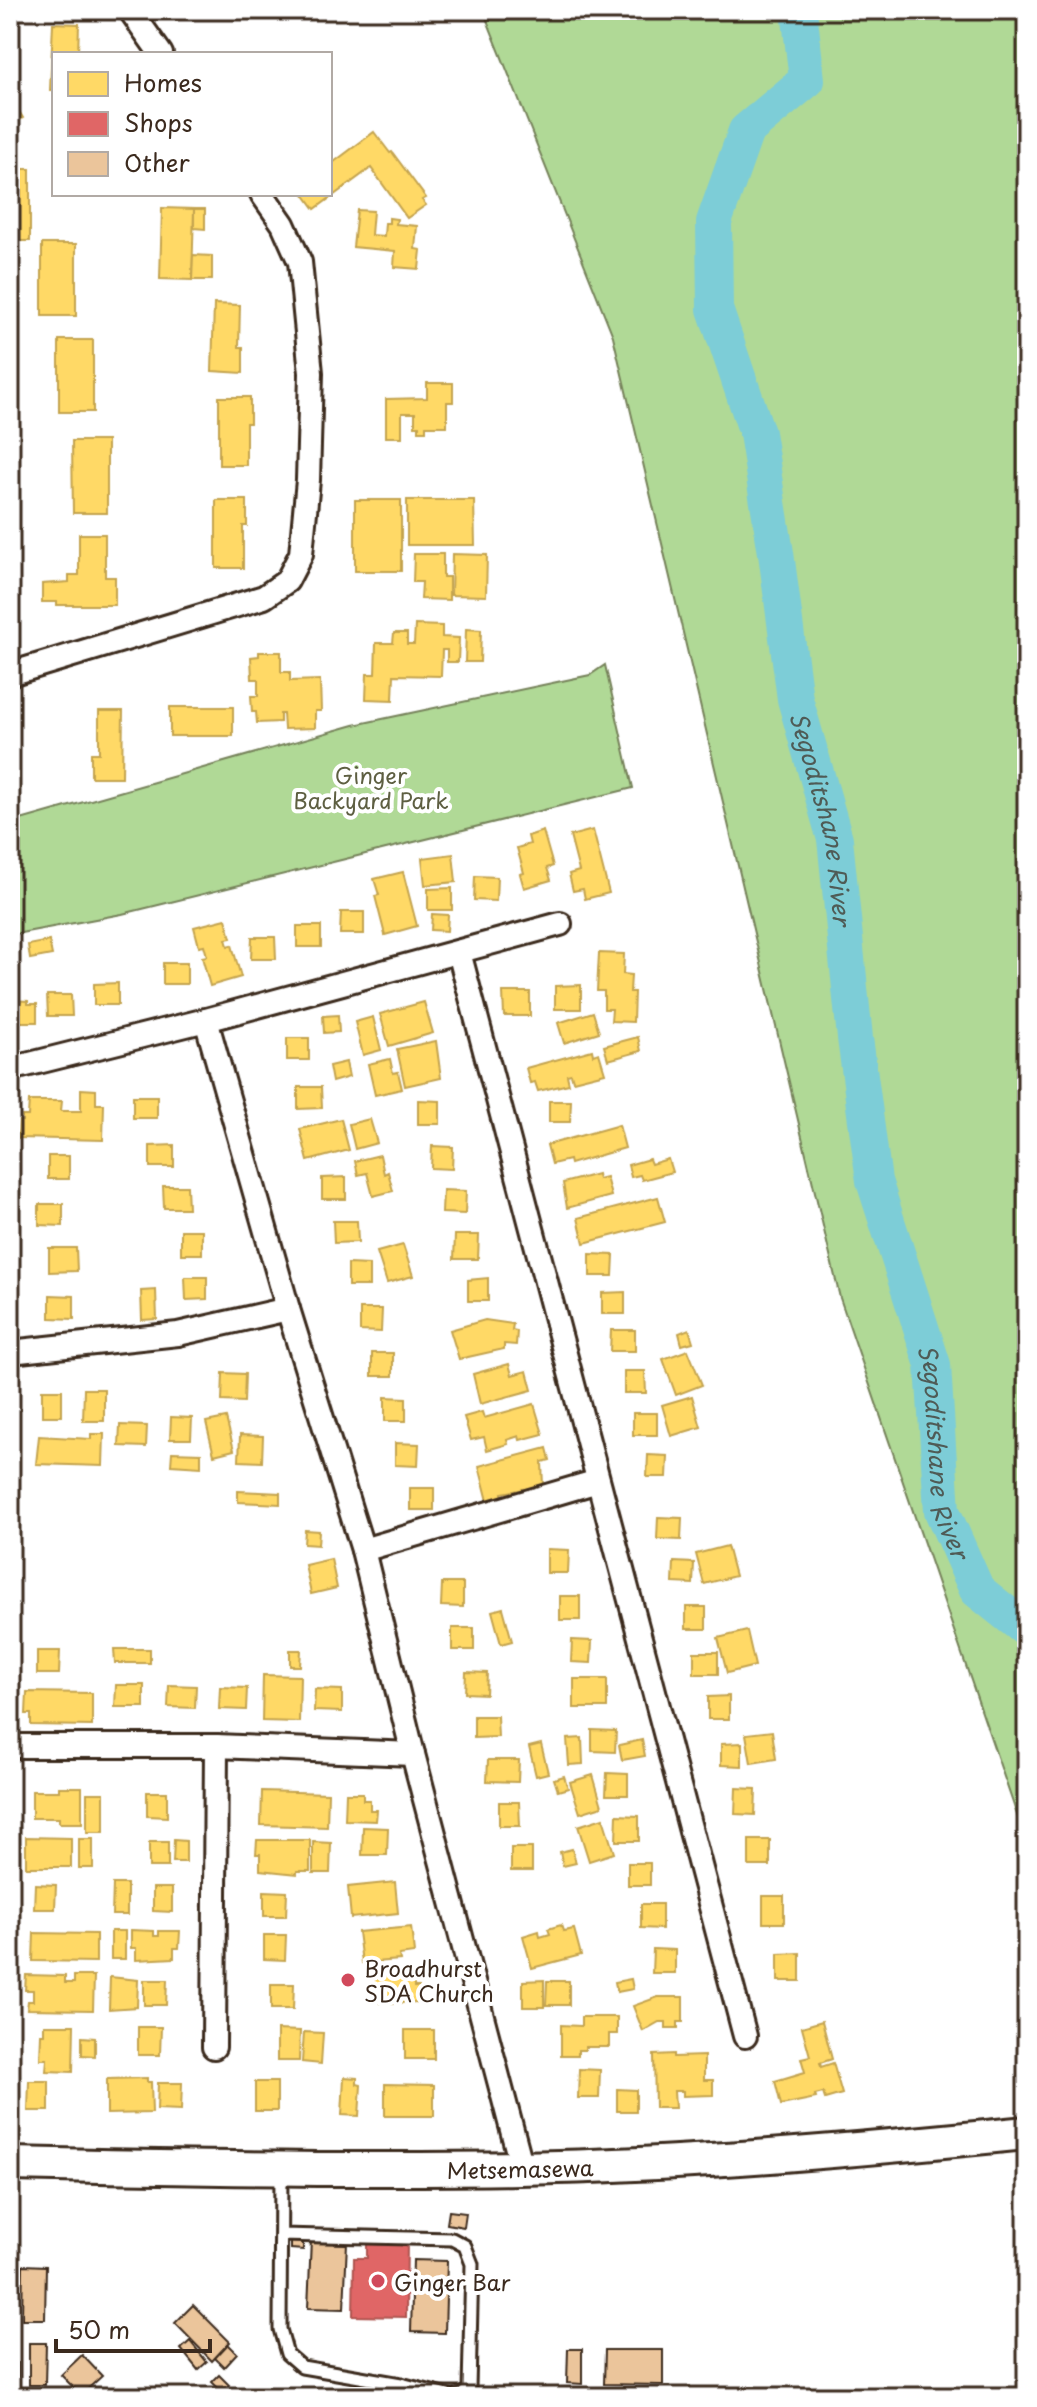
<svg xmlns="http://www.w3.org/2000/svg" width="1037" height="2407" font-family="'Playpen Sans',sans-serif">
<rect width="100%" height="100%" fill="#fff"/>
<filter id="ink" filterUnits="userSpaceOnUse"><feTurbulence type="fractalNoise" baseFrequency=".0125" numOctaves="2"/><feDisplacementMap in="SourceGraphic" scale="16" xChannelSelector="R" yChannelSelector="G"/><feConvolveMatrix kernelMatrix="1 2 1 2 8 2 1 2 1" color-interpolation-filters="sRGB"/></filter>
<g filter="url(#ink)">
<!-- green -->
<g fill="#b0d996" stroke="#76825a" stroke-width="2">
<path d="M483 10H1027V1844L840 1298 613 336Z"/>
<path d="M605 665 633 788 122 914 10 935V823L354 725 590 675Z"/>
</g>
<!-- homes -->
<g fill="#ffd966" stroke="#c4a450" stroke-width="2">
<path d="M53 23 79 24 78 54H54V90H50Z"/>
<path d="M10 97 23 118 10 126Z"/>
<path d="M374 132 390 153 392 152 426 198 422 200 426 205 407 218 371 168 315 209 304 194H330V165Z"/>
<rect x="10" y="169" width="20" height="72"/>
<path d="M162 208 194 209 192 280 160 279Z"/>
<path d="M194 209H205V229L194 228Z"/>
<path d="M357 210 373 211 371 235 384 236 385 223H389V218L397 219 396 224 417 226 415 249 421 250 419 269 394 267 395 251 353 247Z"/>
<rect x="42" y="244" width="34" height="72"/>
<path d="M193 255 212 256V280H192Z"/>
<path d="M214 304 240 305 239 347H243V373L212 371Z"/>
<rect x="59" y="340" width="34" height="72"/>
<path d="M427 383H453V402H447V426H426V431H419V426H415V413H402V437H386V399L427 398Z"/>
<path d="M219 397H250V423H246V465H219Z"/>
<path d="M72 441H107V513H73Z"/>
<path d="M216 500H247V526H243V568H216Z"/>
<rect x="355" y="500" width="46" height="71"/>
<path d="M407 500H474L475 545H407Z"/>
<path d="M79 534H105V577H115V605H57V602H42V584L69 582V575H79Z"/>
<path d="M414 554H443V577H449V600L421 599 422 582H413Z"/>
<path d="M452 554 487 555 486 596 451 595Z"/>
<path d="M415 625 442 626V637L459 638 458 662H447V650H442L441 676 394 675 393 700 366 699 367 674H375L376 643H393L394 633H407V644H414Z"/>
<path d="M466 629 481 630 480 662H465Z"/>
<path d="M259 652H281V672H290V681L320 680 321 711H315V728L284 729 283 714H280V722L257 723 256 712H252L251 696H258V679H252L251 657 259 656Z"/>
<rect x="170" y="707" width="63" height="29"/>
<path d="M99 711H123L122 777H91V753H99Z"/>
<path d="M593 830 609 893 585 899 583 889 573 891 569 874 579 871 570 836Z"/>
<path d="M543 831 553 866 547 868 551 880 524 888 520 874 524 873 517 848 530 844 528 836Z"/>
<path d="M453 854 456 882 425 885 422 858Z"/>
<path d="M403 872 417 926 385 935 375 896 379 895 374 879Z"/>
<path d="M475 876 497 877 496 901 474 900Z"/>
<path d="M452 888V910H428V889Z"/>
<path d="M341 912H364V934H340Z"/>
<path d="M432 914 448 915 447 931 431 930Z"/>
<path d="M226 919 231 938 226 939 228 946 232 945 241 977 210 986 202 957 207 956 204 945 199 946 194 927Z"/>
<rect x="297" y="926" width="24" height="21"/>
<path d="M252 937H275L276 959H251Z"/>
<path d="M49 941 52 955 30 959 28 945Z"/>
<path d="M599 953 624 954 623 974 631 975 630 992H634L633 1022 611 1021 612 1009H604V991H597Z"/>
<rect x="163" y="963" width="24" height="21"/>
<path d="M118 983V1005H94V984Z"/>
<path d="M581 985V1009H555V986Z"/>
<path d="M503 992H530V1016H504Z"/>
<path d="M47 995H71L72 1016H48Z"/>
<path d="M10 1000 28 1001V1004H37V1022H10Z"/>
<path d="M424 1002 433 1033 389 1046 380 1014Z"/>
<path d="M593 1012 599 1032 564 1043 558 1023Z"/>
<path d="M338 1015 339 1032 324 1033 323 1016Z"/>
<path d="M373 1017 381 1050 363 1055 355 1022Z"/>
<path d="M638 1037 641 1051 608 1060 604 1046Z"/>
<rect x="287" y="1038" width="22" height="22"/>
<path d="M436 1041 441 1078 405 1086 397 1049Z"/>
<path d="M592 1050 593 1055 599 1053 605 1073 573 1081 571 1074 567 1075 569 1084 538 1091 535 1082 530 1083 526 1068Z"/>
<path d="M390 1059 393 1073 398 1072 402 1089 375 1095 368 1064Z"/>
<path d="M346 1062 349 1077 332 1082 329 1066Z"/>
<path d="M298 1087H321L322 1108 298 1109Z"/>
<path d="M81 1089 96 1090V1104H104L103 1140 18 1138 19 1121H22V1116H28L29 1101H62L61 1111H81Z"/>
<rect x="133" y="1096" width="24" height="22"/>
<path d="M418 1100 440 1101V1124H418Z"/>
<path d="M549 1101H571L570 1122H549Z"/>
<path d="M341 1119 349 1150 308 1161 300 1129Z"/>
<path d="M370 1119 377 1143 355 1149 349 1124Z"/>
<path d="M619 1125 625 1148 570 1164 569 1160 552 1164 547 1145Z"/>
<path d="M174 1145V1167H150V1146Z"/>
<path d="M432 1146 453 1147 452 1169 431 1168Z"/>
<path d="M380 1155 384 1174 388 1172 393 1191 373 1196 367 1173 358 1175 355 1161Z"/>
<rect x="48" y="1156" width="21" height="23"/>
<path d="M649 1159 651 1164 668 1159 672 1172 642 1180 640 1175 631 1177 628 1165Z"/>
<path d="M597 1174 598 1179 606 1177 611 1196 567 1208 563 1183Z"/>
<path d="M346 1177V1199H322V1178Z"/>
<path d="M163 1186H187L188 1208H164Z"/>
<path d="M443 1190 466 1191 465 1214 442 1213Z"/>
<path d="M658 1197 665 1222 584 1243 578 1218Z"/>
<path d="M39 1204H63V1226L39 1225Z"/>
<path d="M333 1221H357L358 1242 334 1243Z"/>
<rect x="181" y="1230" width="21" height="24"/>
<path d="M455 1235H479L478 1259H454Z"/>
<path d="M403 1245 413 1276 387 1283 377 1252Z"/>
<path d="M49 1248H76L77 1271 49 1272Z"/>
<path d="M590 1254 614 1255 613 1276H590Z"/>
<path d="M348 1264 369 1265V1286H348Z"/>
<path d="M185 1277H207V1299L186 1300Z"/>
<path d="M488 1278V1301H468V1280Z"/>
<path d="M156 1290 157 1319 142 1320 141 1291Z"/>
<path d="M625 1292V1314H602V1293Z"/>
<path d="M50 1295 74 1296V1319L50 1318Z"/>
<path d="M360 1309H382L381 1332 360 1331Z"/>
<path d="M485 1320 513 1324 512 1330 517 1331 516 1345 504 1344V1349L459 1359 450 1330Z"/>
<path d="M689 1329 693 1342 682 1345 679 1333Z"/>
<path d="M611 1330H635V1351H610Z"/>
<path d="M688 1350 702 1385 676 1395 663 1359Z"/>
<rect x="372" y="1353" width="21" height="23"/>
<path d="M509 1364 512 1375 527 1371 532 1390 480 1404 473 1374Z"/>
<path d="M624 1371H645L646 1393H624Z"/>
<path d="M223 1373 245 1374 244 1402 222 1401Z"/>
<path d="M84 1389H104V1421H83Z"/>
<rect x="42" y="1390" width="20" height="26"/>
<path d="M692 1396 701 1427 671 1436 662 1405Z"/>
<path d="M385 1397 406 1398V1421H385Z"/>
<path d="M534 1404 543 1434 520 1440 519 1436 507 1440 508 1444 487 1450 484 1437 471 1440 464 1417 482 1412 484 1418Z"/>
<rect x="633" y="1413" width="24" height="22"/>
<path d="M171 1417 192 1418 191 1439H170Z"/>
<path d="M226 1418 234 1450 214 1455 206 1422Z"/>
<path d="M120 1425 147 1426 146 1447 119 1446Z"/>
<path d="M91 1434H104L103 1466 36 1464 39 1436 91 1439Z"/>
<path d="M240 1435 263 1436 262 1462 239 1461Z"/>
<path d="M395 1443 419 1444 418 1466 395 1465Z"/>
<path d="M547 1448 550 1460 542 1462 543 1486 502 1493 503 1497 488 1501 479 1466Z"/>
<path d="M172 1452 201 1453V1467L171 1465Z"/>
<path d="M648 1455 668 1456 667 1477H647Z"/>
<rect x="410" y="1488" width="24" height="22"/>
<path d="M238 1491 280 1493V1504L238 1502Z"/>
<path d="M658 1517 682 1518 681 1540 657 1539Z"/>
<path d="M305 1530 319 1531 318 1545 304 1544Z"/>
<path d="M727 1546 735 1576 704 1584 696 1554Z"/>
<path d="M547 1549 569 1550 568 1573H547Z"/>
<path d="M331 1559 337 1588 311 1594 305 1565Z"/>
<path d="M674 1562 694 1563 693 1584 673 1583Z"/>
<path d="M442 1583H463V1607L441 1606Z"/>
<rect x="560" y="1596" width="20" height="24"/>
<rect x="686" y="1607" width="20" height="22"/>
<path d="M503 1608 512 1641 501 1644 492 1611Z"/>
<rect x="452" y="1628" width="22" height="22"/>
<path d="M747 1631 755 1666 727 1673 718 1638Z"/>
<path d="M572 1640 592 1641 591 1663 571 1662Z"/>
<path d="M114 1649H150V1663H115Z"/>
<path d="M290 1650H301L300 1666H290Z"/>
<path d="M37 1651H60L59 1674H37Z"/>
<rect x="694" y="1652" width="24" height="22"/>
<path d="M466 1672 487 1673 486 1694 465 1693Z"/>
<path d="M263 1675 300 1676 299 1722 262 1721Z"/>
<rect x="574" y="1679" width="33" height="29"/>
<path d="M116 1685H144V1707H115Z"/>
<path d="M169 1685 196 1686 195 1708 168 1707Z"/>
<path d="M220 1687 247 1688 246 1710 219 1709Z"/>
<path d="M315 1689 342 1690V1712L314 1711Z"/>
<path d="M27 1692 92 1693V1726L31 1725V1714H26Z"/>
<path d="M729 1696V1719H708V1697Z"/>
<path d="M474 1716H497L498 1737 474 1738Z"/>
<path d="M592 1730 616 1731 615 1752 592 1751Z"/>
<path d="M772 1731 776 1759 751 1763 746 1734Z"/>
<path d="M582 1738 583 1764 569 1765 567 1739Z"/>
<path d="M642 1740 645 1756 622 1760 619 1745Z"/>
<path d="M742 1743V1766L721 1765V1744Z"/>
<path d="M541 1744 548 1773 536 1776 529 1747Z"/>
<path d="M488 1760H519L518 1782 487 1781Z"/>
<path d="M607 1773 628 1774V1795H606Z"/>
<path d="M593 1775 602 1806 580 1813 570 1782Z"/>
<path d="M564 1776 568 1788 558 1791 554 1779Z"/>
<path d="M59 1787H82V1823H59V1818H32V1791H59Z"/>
<path d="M736 1788 756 1789 755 1815 735 1814Z"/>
<path d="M262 1791 328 1793 327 1827 261 1825Z"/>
<path d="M147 1792H167V1817L147 1816Z"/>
<rect x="87" y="1793" width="17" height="39"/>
<path d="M346 1793H363V1800H370V1810H377L376 1821 345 1820Z"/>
<path d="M499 1802H519L520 1826H499Z"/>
<path d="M617 1815 639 1816V1841H616Z"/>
<path d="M603 1818 614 1853 589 1861 578 1826Z"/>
<path d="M363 1827 388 1828 387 1855H362Z"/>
<path d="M26 1837 71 1838V1867H26Z"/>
<rect x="79" y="1839" width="14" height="29"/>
<path d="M174 1840 186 1841V1862H173Z"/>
<path d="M257 1840H310V1871H297V1874L260 1870V1854H256Z"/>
<rect x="749" y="1840" width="21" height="26"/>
<rect x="149" y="1842" width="19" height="25"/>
<path d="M313 1842 331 1843 330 1873H313Z"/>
<rect x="511" y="1848" width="21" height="23"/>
<path d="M572 1849 576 1863 563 1866 560 1852Z"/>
<rect x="628" y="1863" width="22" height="22"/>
<path d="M395 1882 398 1913 351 1918 348 1887Z"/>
<path d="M35 1884 56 1885 55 1909H34Z"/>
<path d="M113 1884H127V1915H112Z"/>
<path d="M153 1888H172V1912L153 1911Z"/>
<path d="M264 1891 287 1892 286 1916H264Z"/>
<rect x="763" y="1896" width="21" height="27"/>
<path d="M641 1904H662V1929L641 1928Z"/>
<path d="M561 1925 563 1931 574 1929 581 1955 532 1968 523 1936 539 1931 540 1937 550 1934 548 1929Z"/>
<path d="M411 1927 414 1953 399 1955 400 1960 362 1963 358 1932Z"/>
<path d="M131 1930 154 1931V1936H159V1931H180L179 1948H174V1958L136 1960V1948H131Z"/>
<rect x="111" y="1931" width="14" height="28"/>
<path d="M34 1933 96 1934V1962L33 1961Z"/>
<path d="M264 1935H286L285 1960 264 1959Z"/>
<path d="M653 1949 675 1950V1973H652Z"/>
<path d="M800 1953V1981H778V1954Z"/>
<path d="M26 1975 65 1976V1983H74V1976H94L93 2010 27 2009 28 2001H33V1990H25Z"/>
<path d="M380 1975H414V1987H419L420 2002 380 2003V1994H371V1979H380Z"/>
<path d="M110 1977 138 1980 137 2007 109 2009Z"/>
<path d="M631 1979 633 1989 617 1992 615 1982Z"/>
<path d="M144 1980H167L166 2005H144Z"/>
<path d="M544 1980V2007H523V1981Z"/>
<path d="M547 1981H569V2005H546Z"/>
<path d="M271 1984H294L293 2009H271Z"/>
<path d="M658 1997H683V2022H678V2028H666V2022H659L643 2031 633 2006Z"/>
<path d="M581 2017H617V2034H609V2047H585V2050H578V2056H561V2025L581 2026Z"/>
<path d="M822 2021 832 2059 820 2063 821 2067 833 2063 842 2094 825 2099 823 2093 815 2095 816 2098 781 2105 775 2081 805 2072 801 2058 810 2056 802 2027Z"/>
<path d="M44 2025H74L73 2072 46 2071 47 2059H40L41 2034H44Z"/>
<path d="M138 2027H161L160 2055H138Z"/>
<path d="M277 2030 300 2031 299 2061H277Z"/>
<rect x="405" y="2030" width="29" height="29"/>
<path d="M304 2032 323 2033 321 2064 302 2062Z"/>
<path d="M82 2037 95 2038V2056L82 2055Z"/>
<path d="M674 2054V2057L704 2056V2080H713V2095L683 2096V2091H674L675 2108H655L654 2055Z"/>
<path d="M579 2069 600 2070 599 2098H578Z"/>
<path d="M344 2077 357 2078V2084L361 2085 359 2116 342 2115Z"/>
<path d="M147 2078V2082H151L152 2113 107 2114V2079Z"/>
<path d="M29 2081H49V2111H28Z"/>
<rect x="255" y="2082" width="22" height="29"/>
<path d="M158 2083H182L181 2110 157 2109Z"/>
<path d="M385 2084 434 2085V2116H385Z"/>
<path d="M617 2089 636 2090V2111H617Z"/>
</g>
<!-- shops -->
<path fill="#e06666" stroke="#ae5450" stroke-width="2" d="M367 2239 407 2240 406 2317 353 2316 354 2258H367Z"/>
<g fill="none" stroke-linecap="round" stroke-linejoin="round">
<!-- river -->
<path stroke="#7dcdd7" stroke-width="36" id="s1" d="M799 10 807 80 746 131 714 222 715 309 757 433 776 553 795 699 835 839 855 1038 874 1181 933 1365 942 1511 977 1590 1027 1630"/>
</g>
<!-- building -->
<g fill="#ebc59b" stroke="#3b2a1e" stroke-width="2">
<path d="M449 2211 466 2213 464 2227 447 2224Z"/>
<path d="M291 2237 303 2238V2250L291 2249Z"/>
<path d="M311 2240 347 2242 344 2309 308 2308Z"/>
<path d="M413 2260 447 2261 445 2333 411 2332Z"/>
<path d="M23 2265 46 2266 45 2319H22Z"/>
<path d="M193 2305 230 2342 212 2361 175 2323Z"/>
<path d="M190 2341 207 2362 198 2370 181 2349Z"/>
<path d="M29 2343H46L45 2385H29Z"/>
<path d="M228 2344 237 2353 224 2367 215 2358Z"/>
<path d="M568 2349H582V2384L567 2383Z"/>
<path d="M605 2350H663V2385L604 2384Z"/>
<path d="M82 2355 102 2376 81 2395 61 2375Z"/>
<rect x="10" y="2363" width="8" height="34"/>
<path d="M219 2375 229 2385 222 2392 212 2382Z"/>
</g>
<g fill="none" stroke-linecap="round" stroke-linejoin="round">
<defs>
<path id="lane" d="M281 2235 452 2239 465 2246 472 2264 469 2389 462 2395 452 2397 401 2384 302 2367 287 2354 280 2329 281 2171"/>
<g id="street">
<path d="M130 10 161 54"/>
<path d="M10 674 264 597 287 581 301 554 308 480 311 373 300 262 283 224 262 194"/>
<path d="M459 952 745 2036"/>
<path d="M206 1020 288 1309 363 1550 413 1754 522 2168"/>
<path d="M10 1069 206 1020 560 924"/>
<path d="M10 1352 178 1334 288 1309"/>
<path d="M363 1550 598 1481"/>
<path d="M10 1746H216L413 1754"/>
<path d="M214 2047 216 1746"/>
</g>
<g id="secondary">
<path id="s2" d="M10 2164C180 2168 349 2171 519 2168 689 2165 858 2150 1027 2133"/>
</g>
</defs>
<!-- lane casing -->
<use href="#lane" stroke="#3b2a1e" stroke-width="17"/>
<!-- street casing -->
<use href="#street" stroke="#3b2a1e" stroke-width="28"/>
<!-- secondary casing -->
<use href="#secondary" stroke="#3b2a1e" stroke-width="38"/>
<!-- lane -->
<use href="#lane" stroke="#fff" stroke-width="11"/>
<!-- street -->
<use href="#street" stroke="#fff" stroke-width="22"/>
<!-- secondary -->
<use href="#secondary" stroke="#fff" stroke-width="32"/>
</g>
</g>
<!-- markers -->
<g fill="#d1495b" stroke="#fff" stroke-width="3">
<circle cx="348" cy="1980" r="8"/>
<circle cx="378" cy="2281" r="8"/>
</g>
<g text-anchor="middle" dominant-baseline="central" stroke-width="8" stroke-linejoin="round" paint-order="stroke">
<!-- park labels -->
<g font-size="22" fill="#5e5f42" stroke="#fff">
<text x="371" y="774">Ginger<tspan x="371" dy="25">Backyard Park</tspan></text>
</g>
<!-- poi labels -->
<g font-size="22" fill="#3b2a1e" stroke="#fff" text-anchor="start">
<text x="364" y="1967">Broadhurst<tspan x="364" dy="25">SDA Church</tspan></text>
<text x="394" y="2281">Ginger Bar</text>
</g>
<!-- street labels -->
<g font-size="22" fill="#3b2a1e" stroke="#fff">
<text stroke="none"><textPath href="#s2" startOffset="510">Metsemasewa</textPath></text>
</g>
<!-- water labels -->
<g font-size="24" font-style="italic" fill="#4f5b56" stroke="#fff">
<text stroke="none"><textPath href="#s1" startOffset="856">Segoditshane River</textPath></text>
<text stroke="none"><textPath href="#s1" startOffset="1504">Segoditshane River</textPath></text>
</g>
</g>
<!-- margin -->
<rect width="1037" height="2407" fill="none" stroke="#fff" stroke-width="40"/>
<rect x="20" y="20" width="997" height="2367" fill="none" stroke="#3b2a1e" stroke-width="3" filter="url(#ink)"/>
<!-- legend -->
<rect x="52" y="52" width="280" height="144" fill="#ffffff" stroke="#b1aaa5" stroke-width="2"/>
<rect x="68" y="72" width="40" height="24" fill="#ffd966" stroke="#b1aaa5" stroke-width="2"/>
<text x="124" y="92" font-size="24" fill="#3b2a1e">Homes</text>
<rect x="68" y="112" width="40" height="24" fill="#e06666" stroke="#b1aaa5" stroke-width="2"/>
<text x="124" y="132" font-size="24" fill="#3b2a1e">Shops</text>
<rect x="68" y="152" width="40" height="24" fill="#ebc59b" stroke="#b1aaa5" stroke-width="2"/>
<text x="124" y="172" font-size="24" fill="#3b2a1e">Other</text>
<!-- scale -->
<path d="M56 2339v12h154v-12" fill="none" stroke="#3b2a1e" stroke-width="4"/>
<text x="68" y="2339" font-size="24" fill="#3b2a1e" stroke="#ffffff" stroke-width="6" paint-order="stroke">50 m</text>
</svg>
